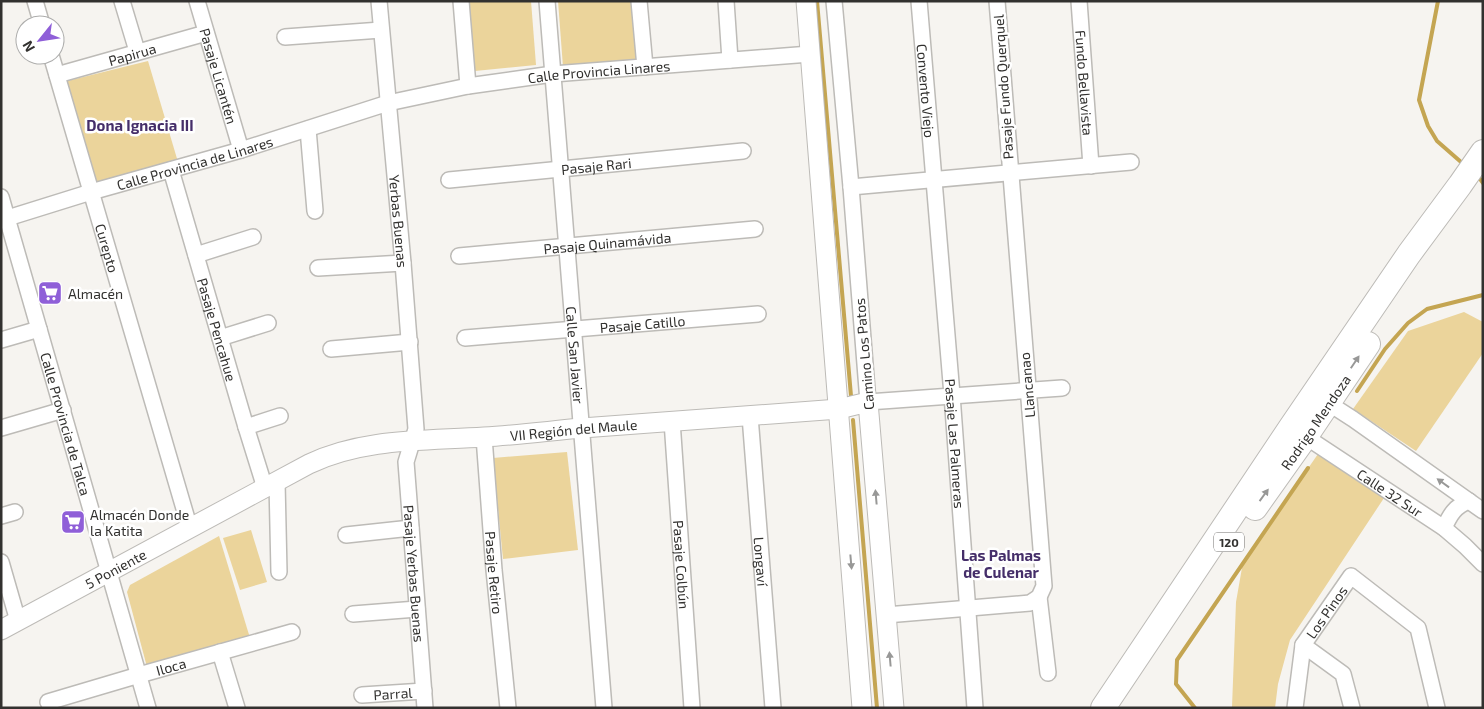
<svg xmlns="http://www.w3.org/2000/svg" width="1484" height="709" font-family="'Exo 2',sans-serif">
<rect width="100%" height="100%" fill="#f6f4f0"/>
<!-- green -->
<g fill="#ebd49b">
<path d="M469 1H531L536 65 475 71Z"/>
<path d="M558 1H633L638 61 563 67Z"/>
<path d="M148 61 178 162 93 185 63 82Z"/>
<path d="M1464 312 1483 322V353L1416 451 1353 409 1408 331Z"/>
<path d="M567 452 578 550 503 559 493 458Z"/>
<path d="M1318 454 1384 498 1290 640 1278 684 1275 708 1232 707 1236 602 1243 562Z"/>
<path d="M251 530 267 582 240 590 223 538Z"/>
<path d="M219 536 250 638 147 667 127 592 130 585Z"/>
</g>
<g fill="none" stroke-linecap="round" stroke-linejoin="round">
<!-- stream -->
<g stroke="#c4a552" stroke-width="4">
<path d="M817 1 851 396"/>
<path d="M1438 1 1419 100 1428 126 1437 141 1461 162"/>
<path d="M1478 176 1483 183"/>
<path d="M1357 391 1385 349 1408 323 1427 309 1483 295"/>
<path d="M853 420 877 708"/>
<path d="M1195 708 1176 684 1177 660 1308 468"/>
</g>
<defs>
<g id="minor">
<path d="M35 1 42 25"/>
<path d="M122 1 137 51"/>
<path id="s1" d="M197 1 241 150"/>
<path id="s2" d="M379 1 403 263 416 429 406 462 425 708"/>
<path d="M461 1 468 86"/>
<path id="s3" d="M547 1 604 708"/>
<path d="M639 1 645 67"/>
<path d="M726 1 730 60"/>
<path d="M834 1 851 187 868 402 1062 388"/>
<path id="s4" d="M919 1 952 395 975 708"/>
<path id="s5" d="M1079 1 1091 166"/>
<path d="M285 37 381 30"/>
<path id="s6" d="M51 55 190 529"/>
<path id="s7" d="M57 75 206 33"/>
<path d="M308 129 315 211"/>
<path id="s8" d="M171 170 246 427 265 488"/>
<path id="s9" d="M449 180 743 151"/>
<path d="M851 187 1131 162"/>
<path id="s10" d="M1 197 148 708"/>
<path id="s11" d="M1 220 91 192 241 150 388 103 468 86 553 74 810 54"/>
<path d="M196 255 253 237"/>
<path id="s12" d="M459 256 755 229"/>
<path d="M318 268 403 263"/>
<path d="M220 338 268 323"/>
<path id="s13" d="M465 338 758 314"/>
<path d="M1 340 39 329"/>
<path d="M331 349 410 342"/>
<path d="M1322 399 1353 419 1483 511"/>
<path id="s14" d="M750 416 773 708"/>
<path id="s15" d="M672 421 692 708"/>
<path d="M246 427 280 416"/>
<path d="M1 428 63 410"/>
<path id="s16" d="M1300 433 1444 528 1465 546 1483 564"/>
<path id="s17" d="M484 437 494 570 508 708"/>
<path d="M277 482 279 572"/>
<path d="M1 516 15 512"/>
<path d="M1444 528C1450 515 1455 506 1469 501"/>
<path d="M346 535 411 528"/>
<path d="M1 562 18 621"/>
<path d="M1039 597 1048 673"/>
<path d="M353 614 417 609"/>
<path d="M886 615 1030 603 1039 597 1044 586 997 1"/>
<path d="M1303 645 1343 674 1352 708"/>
<path d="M220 652 237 708"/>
<path id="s18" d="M362 695 424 691"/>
<path id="s19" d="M48 702 139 675 292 632"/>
<path id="s20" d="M1295 708 1303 645 1351 576 1418 628 1437 708"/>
</g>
<g id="tertiary">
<path d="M806 1 862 708"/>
<path id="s21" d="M1 630 309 464C363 438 425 441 484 437 517 435 549 431 582 428 668 421 753 416 839 409L868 402 894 708"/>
</g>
<g id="primary">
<path id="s22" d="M1255 508 1306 436 1368 344"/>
<path d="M1103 708 1291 427 1409 254 1460 185 1483 152"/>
</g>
</defs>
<!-- minor casing -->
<use href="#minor" stroke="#bdbbb7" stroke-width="18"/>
<!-- tertiary casing -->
<use href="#tertiary" stroke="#bdbbb7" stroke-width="21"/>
<!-- primary casing -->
<use href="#primary" stroke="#bdbbb7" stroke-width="26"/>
<!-- minor -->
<use href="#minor" stroke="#fff" stroke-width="15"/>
<!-- tertiary -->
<use href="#tertiary" stroke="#fff" stroke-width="19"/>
<!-- primary -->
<use href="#primary" stroke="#fff" stroke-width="24"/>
</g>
<!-- one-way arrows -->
<defs><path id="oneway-solid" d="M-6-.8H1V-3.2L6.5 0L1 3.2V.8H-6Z" transform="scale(1.25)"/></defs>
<g fill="#989897">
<use href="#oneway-solid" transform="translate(1355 362) rotate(-56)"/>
<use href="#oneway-solid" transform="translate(1443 483) rotate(-144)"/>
<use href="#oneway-solid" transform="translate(1264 495) rotate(-54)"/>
<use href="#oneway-solid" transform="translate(876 497) rotate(-95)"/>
<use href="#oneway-solid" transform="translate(851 562) rotate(85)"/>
<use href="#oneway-solid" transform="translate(890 659) rotate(-95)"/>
</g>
<!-- icons -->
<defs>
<symbol id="supermarket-square" viewBox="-11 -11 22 22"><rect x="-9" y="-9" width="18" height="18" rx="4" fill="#8f5fd8" stroke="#fff"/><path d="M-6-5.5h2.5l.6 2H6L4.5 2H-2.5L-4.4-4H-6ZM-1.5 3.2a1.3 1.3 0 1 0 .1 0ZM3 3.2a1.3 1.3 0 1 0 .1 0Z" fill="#fff"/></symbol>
</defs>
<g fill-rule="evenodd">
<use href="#supermarket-square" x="36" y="279" width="28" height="28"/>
<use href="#supermarket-square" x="59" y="508" width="28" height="28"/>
</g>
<g text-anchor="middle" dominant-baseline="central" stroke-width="5" stroke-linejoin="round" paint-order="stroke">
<!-- shield labels -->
<rect fill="#fff" stroke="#706f6d" stroke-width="1" x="1214" y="532.5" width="30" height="19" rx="4"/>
<g font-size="12" font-weight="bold" fill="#32312f">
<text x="1229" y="542">120</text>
</g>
<!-- street labels -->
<g font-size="14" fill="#32312f" stroke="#fff">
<text stroke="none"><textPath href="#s7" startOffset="78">Papirua</textPath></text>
<text stroke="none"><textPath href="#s11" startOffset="618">Calle Provincia Linares</textPath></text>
<text stroke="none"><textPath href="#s1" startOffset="78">Pasaje Licantén</textPath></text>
<text stroke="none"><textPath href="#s5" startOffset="82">Fundo Bellavista</textPath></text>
<text transform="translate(1003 87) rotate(-94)">Pasaje Fundo Querquel</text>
<text stroke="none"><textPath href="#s4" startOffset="90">Convento Viejo</textPath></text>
<text stroke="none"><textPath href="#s11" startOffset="202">Calle Provincia de Linares</textPath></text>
<text stroke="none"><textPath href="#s9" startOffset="148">Pasaje Rari</textPath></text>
<text stroke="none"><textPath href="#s2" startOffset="221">Yerbas Buenas</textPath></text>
<text stroke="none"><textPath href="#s12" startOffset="149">Pasaje Quinamávida</textPath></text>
<text stroke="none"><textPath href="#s6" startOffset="201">Curepto</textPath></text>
<text stroke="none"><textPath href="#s13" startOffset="178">Pasaje Catillo</textPath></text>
<text stroke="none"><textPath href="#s8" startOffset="166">Pasaje Pencahue</textPath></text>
<text stroke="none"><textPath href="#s3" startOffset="355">Calle San Javier</textPath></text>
<text transform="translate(864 354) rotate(-95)">Camino Los Patos</text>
<text transform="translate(1027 385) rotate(-95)">Llancanao</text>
<text stroke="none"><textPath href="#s22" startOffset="105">Rodrigo Mendoza</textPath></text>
<text stroke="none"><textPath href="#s10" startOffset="236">Calle Provincia de Talca</textPath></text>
<text stroke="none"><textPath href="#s21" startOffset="618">VII Región del Maule</textPath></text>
<text stroke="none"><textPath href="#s4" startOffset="444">Pasaje Las Palmeras</textPath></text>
<text stroke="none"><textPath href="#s16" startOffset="108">Calle 32 Sur</textPath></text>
<text stroke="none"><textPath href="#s14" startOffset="146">Longaví</textPath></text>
<text stroke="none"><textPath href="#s15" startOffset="144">Pasaje Colbún</textPath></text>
<text stroke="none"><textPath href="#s21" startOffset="130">5 Poniente</textPath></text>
<text stroke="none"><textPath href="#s17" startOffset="136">Pasaje Retiro</textPath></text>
<text stroke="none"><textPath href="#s2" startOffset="576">Pasaje Yerbas Buenas</textPath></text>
<text stroke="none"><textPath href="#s20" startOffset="104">Los Pinos</textPath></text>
<text stroke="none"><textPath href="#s19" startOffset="128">Iloca</textPath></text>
<text stroke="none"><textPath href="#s18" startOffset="31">Parral</textPath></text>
</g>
<!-- poi labels -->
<g font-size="14" fill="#32312f" stroke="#fff" text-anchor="start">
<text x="68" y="293">Almacén</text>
<text x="90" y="514">Almacén Donde<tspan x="90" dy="16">la Katita</tspan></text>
</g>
<!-- neighbourhood labels -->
<g font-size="15" font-weight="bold" fill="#452e69" stroke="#fff">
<text x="140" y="125">Dona Ignacia III</text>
<text x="1001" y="555">Las Palmas<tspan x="1001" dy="17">de Culenar</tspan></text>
</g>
</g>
<!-- border -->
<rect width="1484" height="709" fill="none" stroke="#32312f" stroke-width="5"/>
<!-- north arrow -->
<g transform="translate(40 40) rotate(240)"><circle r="24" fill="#ffffff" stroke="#adadac"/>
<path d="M0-4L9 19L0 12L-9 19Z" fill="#8f5fd8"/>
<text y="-8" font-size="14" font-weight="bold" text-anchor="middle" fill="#32312f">N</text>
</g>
</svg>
